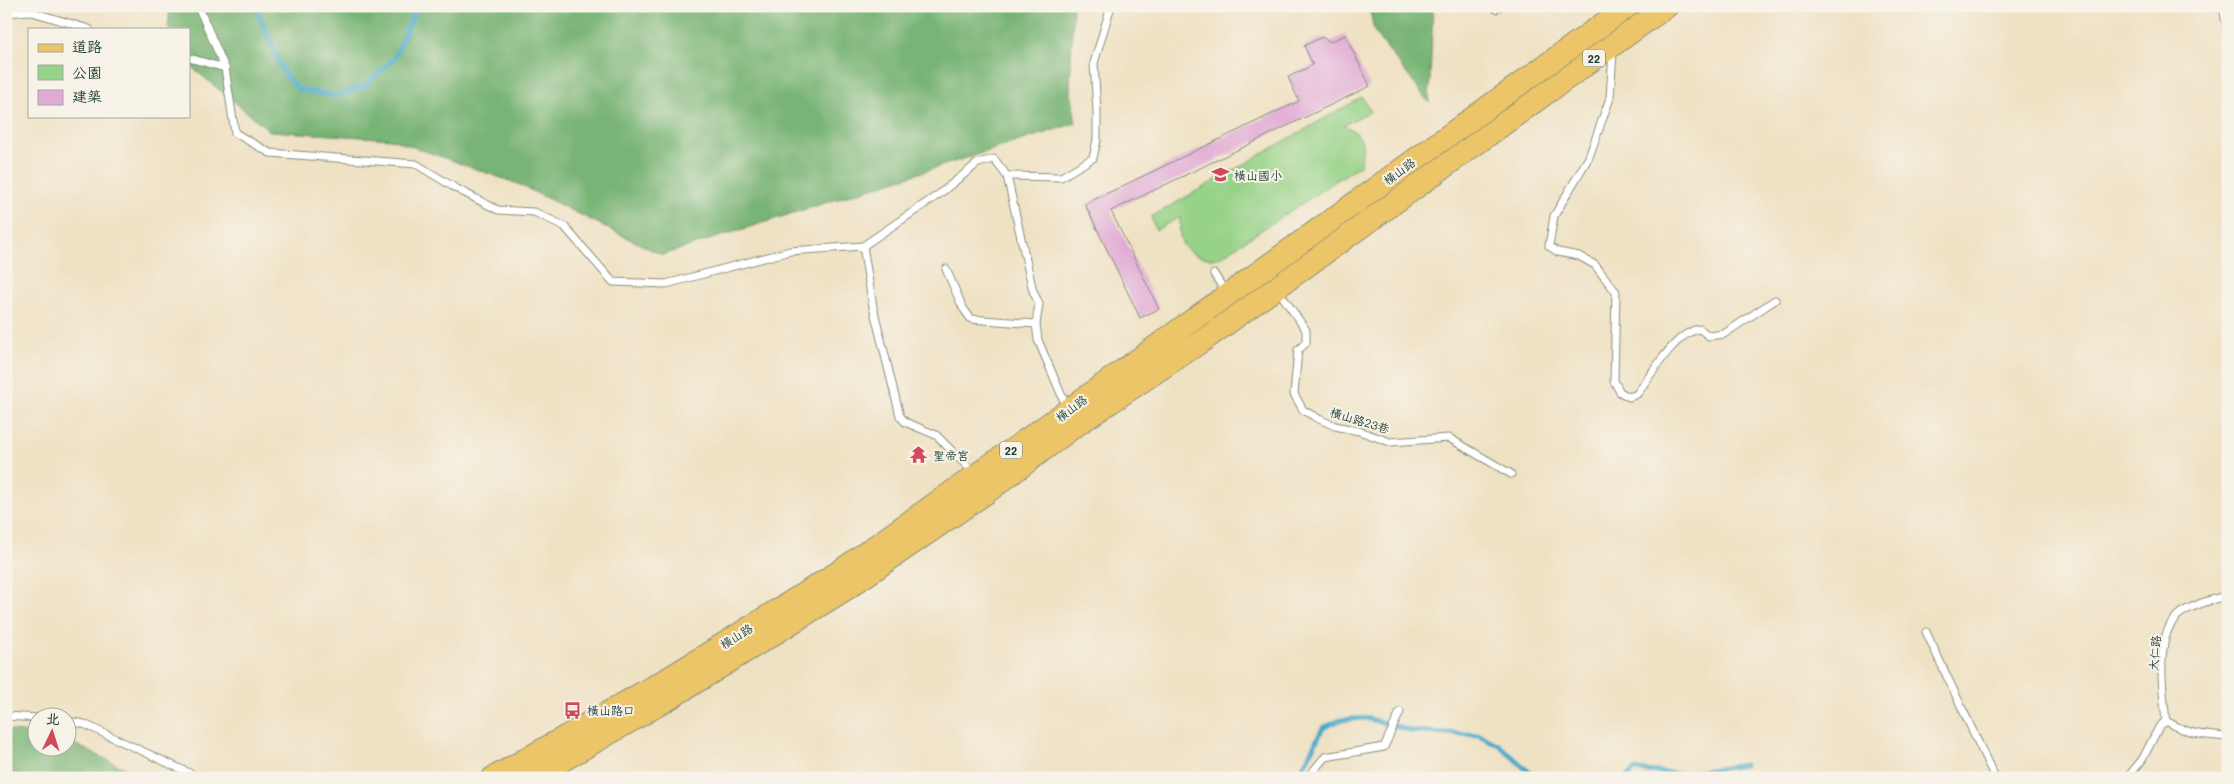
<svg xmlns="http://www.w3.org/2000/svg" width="2234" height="784" font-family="Mali,'LXGW WenKai TC',sans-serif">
<rect width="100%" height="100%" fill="#f7f3e8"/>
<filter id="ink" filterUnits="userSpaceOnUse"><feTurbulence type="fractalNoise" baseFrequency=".02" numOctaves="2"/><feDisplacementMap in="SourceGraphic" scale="10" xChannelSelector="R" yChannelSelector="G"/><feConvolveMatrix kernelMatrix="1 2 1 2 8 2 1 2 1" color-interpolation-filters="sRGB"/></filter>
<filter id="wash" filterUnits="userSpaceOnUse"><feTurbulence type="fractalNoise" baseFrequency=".0096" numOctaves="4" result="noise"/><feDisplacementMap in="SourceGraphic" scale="20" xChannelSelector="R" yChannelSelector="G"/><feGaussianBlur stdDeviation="1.12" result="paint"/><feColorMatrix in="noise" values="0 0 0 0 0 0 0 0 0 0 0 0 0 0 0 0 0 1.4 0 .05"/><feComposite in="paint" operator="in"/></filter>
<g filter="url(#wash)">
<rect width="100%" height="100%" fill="#efe1c3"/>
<!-- green -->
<path fill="#96d287" stroke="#5a885e" d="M1362 97 1371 111 1344 125C1364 135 1365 143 1360 165L1219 258C1206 260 1187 255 1181 241 1179 234 1180 224 1180 217L1156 230 1151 217Z"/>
<!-- forest -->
<g fill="#78b474" stroke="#4c7854">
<path d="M170 6H1073L1070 86 1076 123 662 255 518 184 391 139 270 131 189 65V29H168Z"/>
<path d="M1369 6H1433L1429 103 1374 31Z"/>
<path d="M6 730 37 734 38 746H68V741L145 778H12Z"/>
</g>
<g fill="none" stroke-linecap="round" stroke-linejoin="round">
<!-- stream -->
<g stroke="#4baaca" stroke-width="5">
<path d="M255 6 284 73 298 89 335 96 363 87 394 59 417 6"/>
<path d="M1294 778 1299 775 1323 728 1340 720 1366 718 1412 731 1479 735 1499 745 1536 778"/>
<path d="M1625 778 1635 770 1683 774 1744 765"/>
</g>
</g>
<g id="blocks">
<!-- building -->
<path fill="#e1aad5" d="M1345 35 1370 86 1111 211 1159 309 1140 318 1085 204 1299 101 1288 77 1313 65 1304 46 1322 37 1330 42Z"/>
</g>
</g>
<g filter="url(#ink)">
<use href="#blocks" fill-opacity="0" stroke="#878f7c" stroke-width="1"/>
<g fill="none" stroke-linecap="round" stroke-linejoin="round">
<defs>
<g id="lane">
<path d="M198 6 225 68 235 133 270 153 416 164 457 189 498 210 534 212 564 226 613 282 666 284 790 251 863 246 938 195 978 163 994 159 1007 176 1033 291 1039 304 1036 324 1038 340 1067 408"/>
<path d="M2223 6 2228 35"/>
<path d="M1496 9 1500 6"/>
<path d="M6 13 29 11 89 29"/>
<path d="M1613 52 1610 98 1589 157 1554 216 1549 246 1558 252 1579 256 1595 265 1616 292 1614 381 1620 392 1629 397 1637 394C1651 375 1676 331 1700 329L1709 336 1724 334 1775 300"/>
<path d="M189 58 225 68"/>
<path d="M1007 176 1061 177 1093 158 1097 140V111L1094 63 1111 6"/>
<path d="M863 246 873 307 900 416 905 422 936 435 974 473"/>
<path d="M946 269 963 308 971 319 1036 324"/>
<path d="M1214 274 1226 293"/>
<path d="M1278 290 1306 330V343L1298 350 1294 394 1303 410 1319 419 1335 426 1359 431 1390 442 1449 438 1511 474"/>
<path d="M1926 632 1995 778"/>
<path d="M6 716 38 718"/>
<path d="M68 721 84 724 200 778"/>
<path d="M2166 721C2163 692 2153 632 2181 613 2194 604 2212 600 2228 595"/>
<path d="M1307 778 1325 757 1384 747 1400 712"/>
<path d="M2127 778 2142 760 2159 727 2166 721C2191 735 2200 735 2228 737"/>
</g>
<g id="primary">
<path d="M493 778 674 675 837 573 1050 423 1628 6"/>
<path d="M532 778 675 695 846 589 987 492 1075 426 1208 337 1667 6"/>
</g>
</defs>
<!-- lane casing -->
<use href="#lane" stroke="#878f7c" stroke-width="9"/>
<!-- primary casing -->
<use href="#primary" stroke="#878f7c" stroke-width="24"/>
<!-- lane -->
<use href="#lane" stroke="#fff" stroke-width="7"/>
<!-- primary -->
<use href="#primary" stroke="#edc569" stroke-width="22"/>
</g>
</g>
<!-- icons -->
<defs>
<symbol id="school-bare" viewBox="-9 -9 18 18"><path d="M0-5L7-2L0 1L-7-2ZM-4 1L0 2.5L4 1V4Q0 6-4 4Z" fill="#d1495b" stroke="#f7f3e8" stroke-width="2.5" paint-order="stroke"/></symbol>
<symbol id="temple-bare" viewBox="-9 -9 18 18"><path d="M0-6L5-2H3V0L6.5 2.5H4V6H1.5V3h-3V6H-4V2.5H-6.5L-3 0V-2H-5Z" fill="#d1495b" stroke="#f7f3e8" stroke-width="2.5" paint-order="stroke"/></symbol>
<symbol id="bus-bare" viewBox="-9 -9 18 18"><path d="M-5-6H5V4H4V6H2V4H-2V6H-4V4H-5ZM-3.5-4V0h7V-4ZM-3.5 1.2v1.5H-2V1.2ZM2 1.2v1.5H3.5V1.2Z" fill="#d1495b" stroke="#f7f3e8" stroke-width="2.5" paint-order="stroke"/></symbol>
</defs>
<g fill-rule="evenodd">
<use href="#school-bare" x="1208" y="162" width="25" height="25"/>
<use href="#temple-bare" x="906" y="442" width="25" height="25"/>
<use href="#bus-bare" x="560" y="698" width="25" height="25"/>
</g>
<g text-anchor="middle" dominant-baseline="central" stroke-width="4" stroke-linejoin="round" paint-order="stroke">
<!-- shield labels -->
<g fill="#f7f3e8" stroke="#60746a" stroke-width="1">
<rect x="1583" y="49.5" width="22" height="17" rx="4"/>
<rect x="1000" y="441.5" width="22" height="17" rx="4"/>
</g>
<g font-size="11" font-weight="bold" fill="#1f3d34">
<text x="1594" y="58">22</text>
<text x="1011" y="450">22</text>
</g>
<!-- street labels -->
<g font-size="12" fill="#1f3d34" stroke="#f7f3e8">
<text transform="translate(1399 171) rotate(-36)">橫山路</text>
<text transform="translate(1071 408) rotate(-37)">橫山路</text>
<text transform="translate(1360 420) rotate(17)">橫山路23巷</text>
<text transform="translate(736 636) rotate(-32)">橫山路</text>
<text transform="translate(2154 653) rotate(-85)">大仁路</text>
</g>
<!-- poi labels -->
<g font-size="12" fill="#1f3d34" stroke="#f7f3e8" text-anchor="start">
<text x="1234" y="175">橫山國小</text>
<text x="933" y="455">聖帝宮</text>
<text x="587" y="710">橫山路口</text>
</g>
</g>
<!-- margin -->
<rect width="2234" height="784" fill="none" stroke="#f7f3e8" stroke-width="25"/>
<!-- legend -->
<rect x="28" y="28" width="162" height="90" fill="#f7f3e8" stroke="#a1aaa0"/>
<rect x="38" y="44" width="25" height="8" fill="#edc569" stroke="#a1aaa0"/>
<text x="72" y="52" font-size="15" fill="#1f3d34">道路</text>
<rect x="38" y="65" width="25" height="15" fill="#96d287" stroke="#a1aaa0"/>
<text x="72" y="78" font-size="15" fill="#1f3d34">公園</text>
<rect x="38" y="90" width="25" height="15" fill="#e1aad5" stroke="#a1aaa0"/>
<text x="72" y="102" font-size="15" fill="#1f3d34">建築</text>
<!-- north arrow -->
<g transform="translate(52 732) rotate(4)"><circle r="24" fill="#f7f3e8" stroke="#a1aaa0"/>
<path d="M0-4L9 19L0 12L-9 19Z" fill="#d1495b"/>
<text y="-8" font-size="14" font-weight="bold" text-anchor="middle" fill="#1f3d34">北</text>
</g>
</svg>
